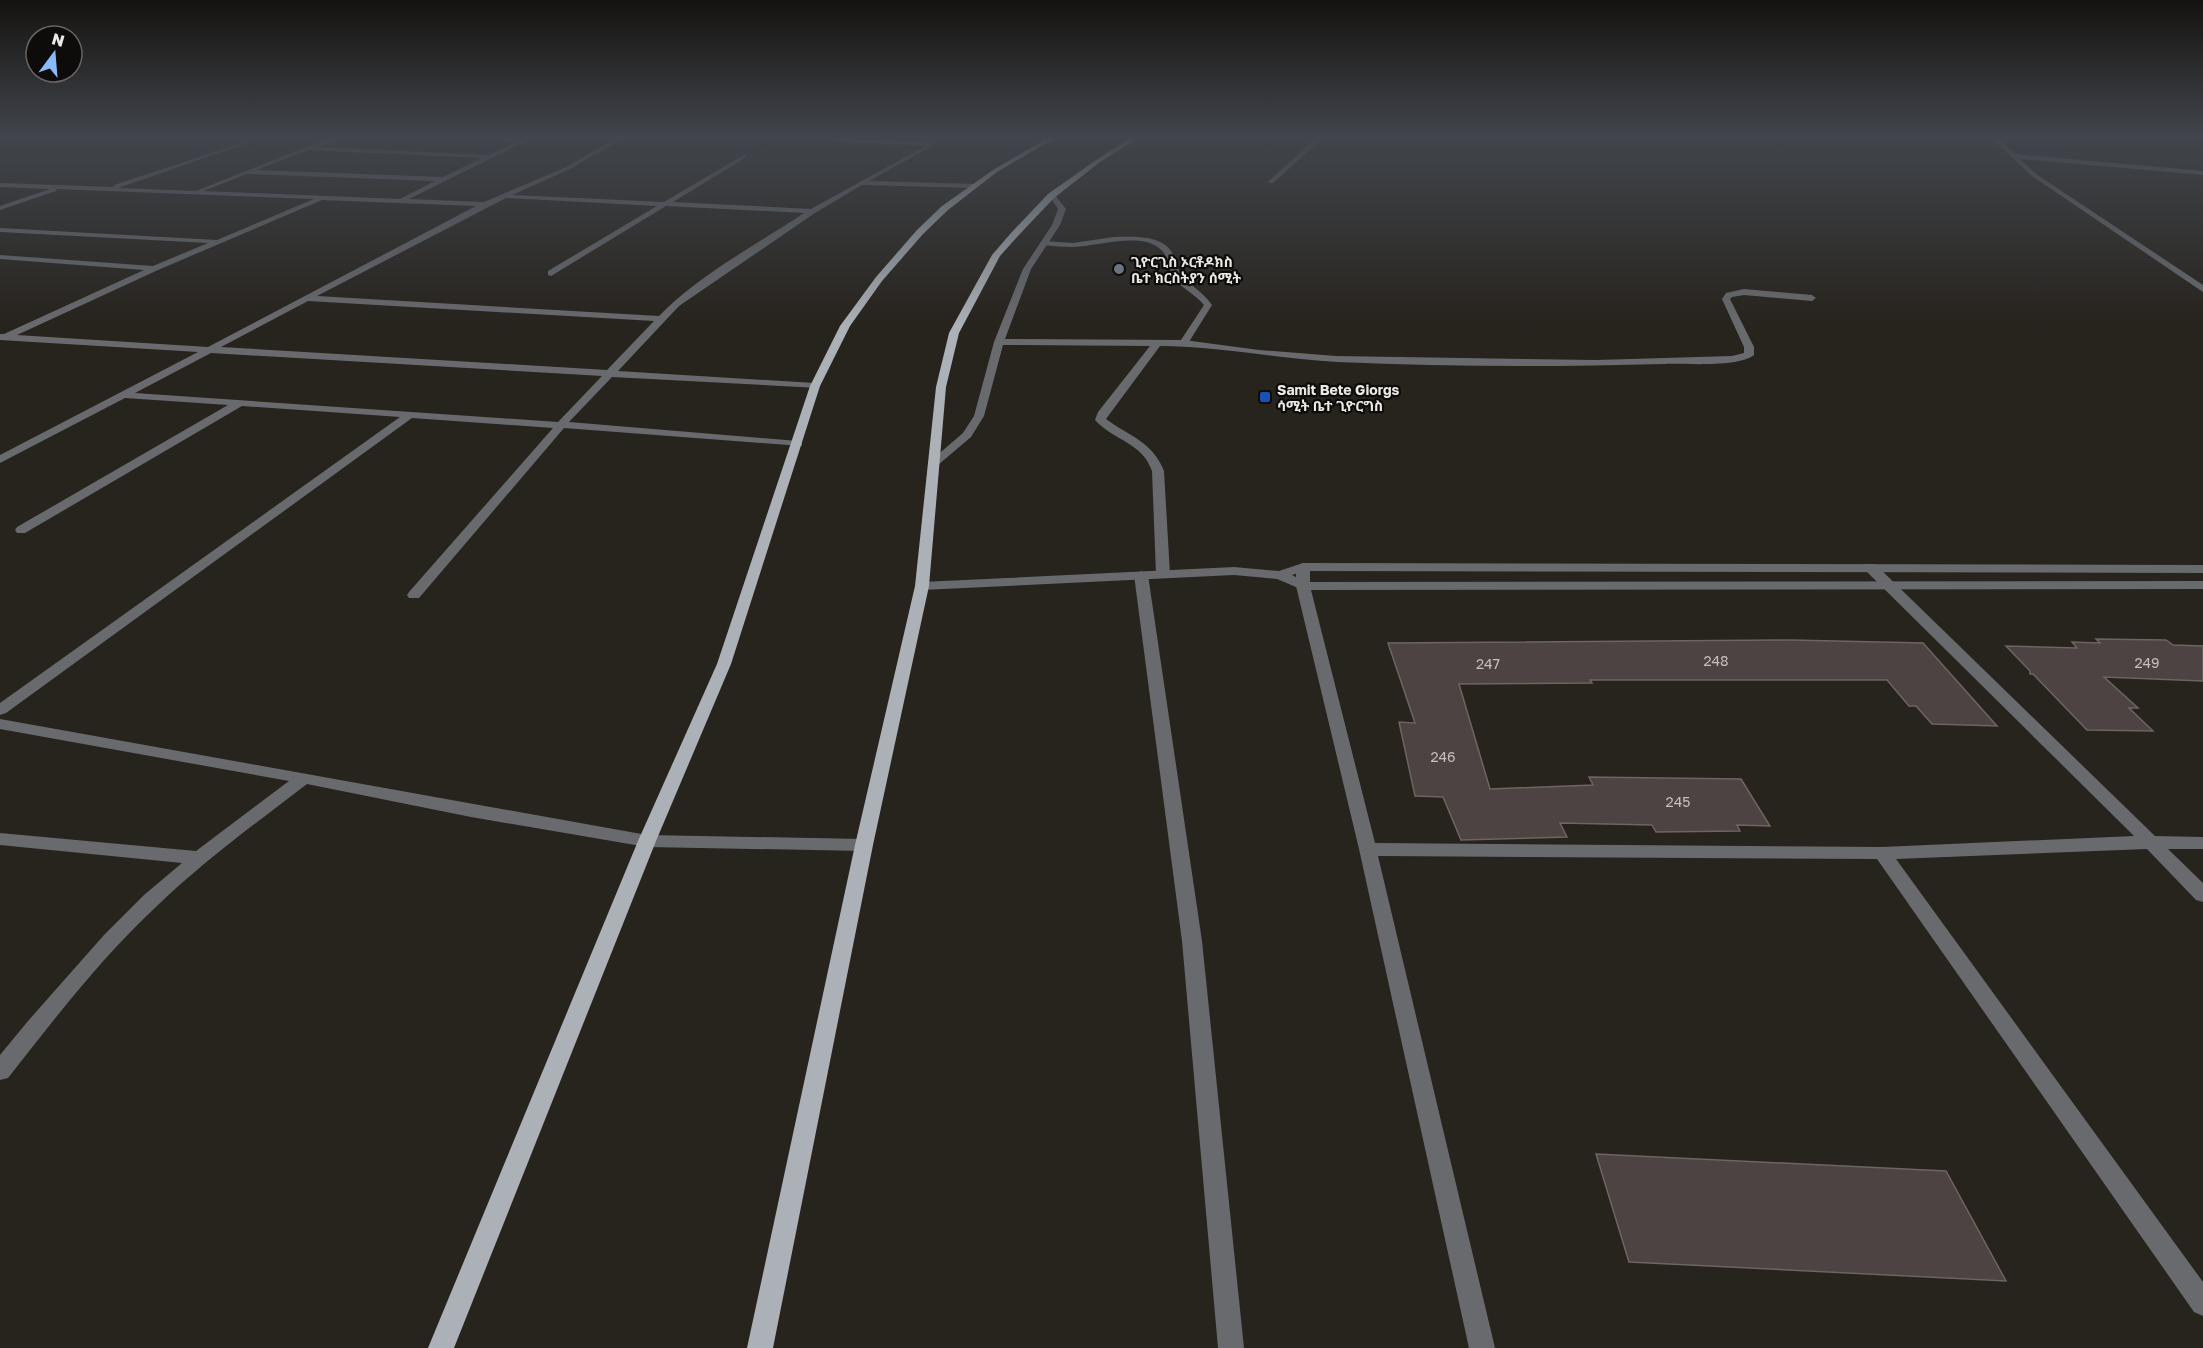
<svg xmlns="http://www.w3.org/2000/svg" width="2203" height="1348" font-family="'Golos Text','Noto Sans Ethiopic',sans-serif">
<rect width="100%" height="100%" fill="#27231d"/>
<!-- building -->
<g fill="#4c4342" stroke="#6d6463" stroke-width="1.5">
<path d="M2096 639 2166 640 2173 645 2203 646V681L2104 677 2138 708H2129L2153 731 2087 730 2033 674H2030V671L2006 646 2077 648 2072 642 2100 643Z"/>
<path d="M1792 640 1923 643 1997 726 1932 724 1916 706H1909L1887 680H1590L1592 683 1459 684 1490 789 1593 785 1589 777 1741 779 1770 826 1737 825 1740 831 1656 832 1652 825 1560 823 1567 837 1461 840 1443 797 1415 796 1399 722 1415 723 1388 643Z"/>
<path d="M1596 1154 1946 1171 2006 1281 1629 1262Z"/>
</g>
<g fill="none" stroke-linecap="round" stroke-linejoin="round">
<!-- service -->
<path fill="#686a6d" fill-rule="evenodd" d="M1113 237C1133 237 1162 234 1173 254 1177 261 1177 270 1182 276 1192 287 1203 292 1212 305L1187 345 1179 343 1204 305C1195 294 1181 288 1173 277 1167 267 1169 255 1159 248 1138 232 1096 247 1072 247 1063 247 1053 246 1044 245L1040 243 1044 241 1073 243Z"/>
<!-- minor -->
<g fill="#686a6d" fill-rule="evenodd">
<path d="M336 137H347L319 147 489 155 516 142 482 137H507L526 141 409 199 484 202 564 168 618 137H626L568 170 512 195 664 202 745 154 747 157 673 202 811 209 925 146 766 137 932 142 934 145 869 181 975 184 978 186 975 188 862 185 815 213 679 306 618 371 815 383 819 384V388L612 377 569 422 798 441 802 442V446L564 428 419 598H409L407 595 409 592 553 428 412 418 6 713 0 715V703L400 417 242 406 25 533H17L15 530 17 527 228 405 125 398 0 463V455L198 352 0 340V334H4L144 270 0 259V255L153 266 208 243 0 232V228L217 240 314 199 57 189 56 191 0 210V206L50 189 0 187V183L113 187 114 185 251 140V142L118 188 196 191 306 147ZM309 150 482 158 443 177 256 170ZM247 174H248L435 181 400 199 203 191ZM506 198 657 206 548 271V275L551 276 666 206 804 213C756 245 700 274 659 316L317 296ZM322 200 476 206 208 347 17 335 158 270ZM308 301 654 321 607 370 221 347ZM211 353 602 376 558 422 135 393Z"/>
<path d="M1317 137H1324L1273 183H1269V181Z"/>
<path d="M1990 137H1997L2015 154 2203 171V175L2020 159 2036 174 2203 285V292L2032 176Z"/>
<path d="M1048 194H1054L1066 209 1060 225 1031 269 1005 339 1184 340 1259 350 1336 356 1596 360 1732 356 1744 353V347L1722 299 1726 293 1744 289 1812 295 1816 298 1812 301 1744 295 1732 297 1730 299 1754 347V355C1737 368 1686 363 1664 364 1556 367 1446 367 1337 362 1278 359 1219 346 1160 346L1106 419C1129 436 1153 442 1164 471L1170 574 1163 578 1156 574 1152 471C1142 442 1114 441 1095 420L1098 412 1150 346 1003 345 984 416 971 437 938 465 934 466 928 463 963 433 974 416 994 342 1023 269 1052 225 1058 209Z"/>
<path d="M1303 563 1310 567V586L1375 843 1882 847 2134 836 1865 570 1863 567 1865 564H1875L2155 836 2203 837V849H2168L2203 883V902L2196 900 2147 849 1896 859 2203 1282V1316L2194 1312 1877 859 1378 856 1495 1348H1469L1359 849 1296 586V567Z"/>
<path d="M1141 571 1148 575 1202 941 1244 1348H1218L1182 941 1134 575Z"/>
<path d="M0 719 647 835 864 839 870 840 873 845 870 850 864 851 647 847 471 817 307 784C256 823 204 861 158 905 102 957 55 1018 8 1078L0 1080V1055L28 1021 104 935 144 895 182 863 0 845V833L196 851 289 781 0 729Z"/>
</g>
<!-- tertiary -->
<path fill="#686a6d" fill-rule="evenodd" d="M1303 563 2203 565V573L1304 571 1292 575 1305 582 2203 581V589L1303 590 1277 579 1234 575 922 590 915 586 922 582 1234 567 1279 571Z"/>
<!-- primary -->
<g fill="#acb0b7" fill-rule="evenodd">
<path d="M1049 137H1057L997 172 948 210 923 234 882 281 850 326 820 386 731 664 656 841 454 1348H428L638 841 717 664 810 386 840 326 876 277 917 230 942 206 993 170Z"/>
<path d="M1132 137H1140L1100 162 1054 198 1017 237 1000 256 959 333 946 387 929 586 873 845 773 1348H747L855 845 915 586 936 387 949 333 992 255 1011 233 1048 194 1096 160Z"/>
</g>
</g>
<!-- sky -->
<linearGradient id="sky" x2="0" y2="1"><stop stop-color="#151310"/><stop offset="0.42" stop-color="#41454c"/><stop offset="1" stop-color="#41454c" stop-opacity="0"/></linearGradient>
<rect width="2203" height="326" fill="url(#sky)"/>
<!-- markers -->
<circle fill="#6b7280" stroke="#0e0c0a" stroke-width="2" cx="1119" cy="269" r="6"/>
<rect fill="#1a4fb4" stroke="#0e0c0a" stroke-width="2" x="1259" y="391" width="12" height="12" rx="3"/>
<g text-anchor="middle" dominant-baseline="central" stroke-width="4.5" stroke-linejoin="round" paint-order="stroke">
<!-- far-poi labels -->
<g font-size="14" font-weight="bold" fill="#ece9e5" stroke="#0e0c0a" text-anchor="start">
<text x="1131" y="261">ጊዮርጊስ ኦርቶዶክስ<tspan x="1131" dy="16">ቤተ ክርስትያን ሰሚት</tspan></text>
<text x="1277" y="389">Samit Bete Giorgs<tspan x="1277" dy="16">ሳሚት ቤተ ጊዮርግስ</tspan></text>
</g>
<!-- number labels -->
<g font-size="14" fill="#c4c0bc">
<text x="1716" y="660">248</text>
<text x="2147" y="662">249</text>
<text x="1488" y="663">247</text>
<text x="1443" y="756">246</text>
<text x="1678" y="801">245</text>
</g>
</g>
<!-- north arrow -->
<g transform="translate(54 54) rotate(16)"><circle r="28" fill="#0e0c0a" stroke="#676462" stroke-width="1.5"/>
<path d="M0-4.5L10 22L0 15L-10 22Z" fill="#87bbfb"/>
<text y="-9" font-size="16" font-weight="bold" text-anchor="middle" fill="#ece9e5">N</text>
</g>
</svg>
